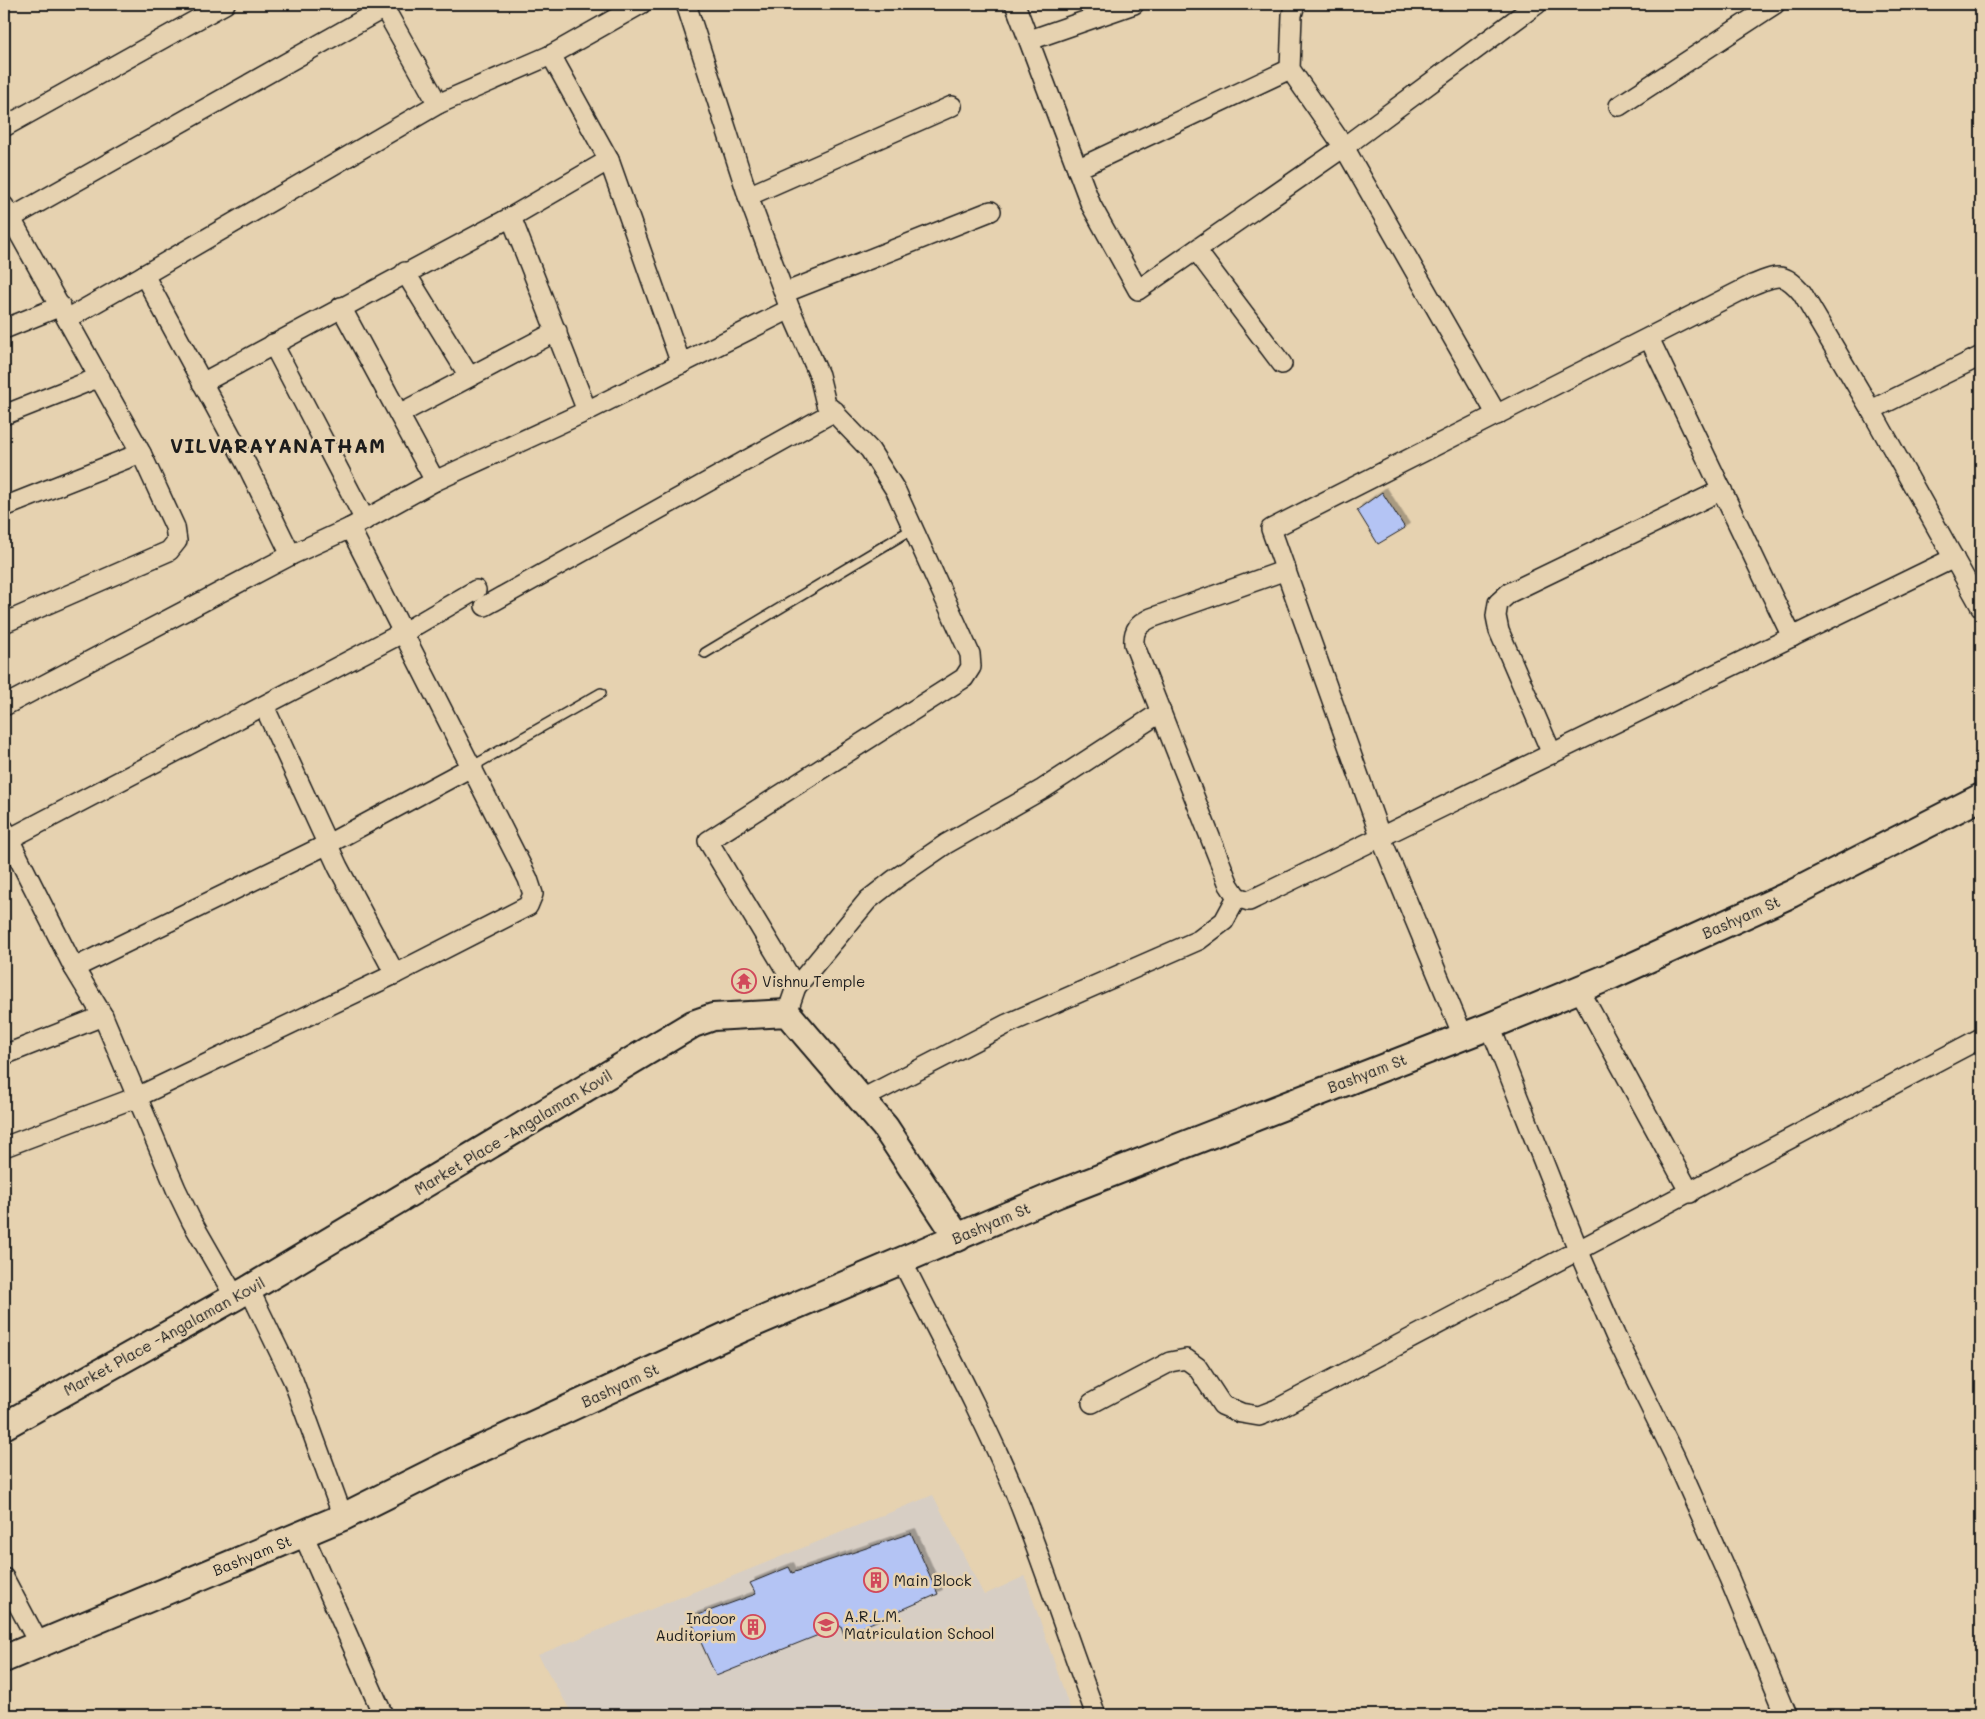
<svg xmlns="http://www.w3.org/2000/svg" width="1985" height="1719" font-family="Mali,sans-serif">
<defs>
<filter id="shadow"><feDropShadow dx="4.5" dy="-4.5" stdDeviation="0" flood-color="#0004"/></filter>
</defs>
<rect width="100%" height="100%" fill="#e6d2b0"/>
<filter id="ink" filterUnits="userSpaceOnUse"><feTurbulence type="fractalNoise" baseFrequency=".02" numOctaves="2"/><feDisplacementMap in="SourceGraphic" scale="10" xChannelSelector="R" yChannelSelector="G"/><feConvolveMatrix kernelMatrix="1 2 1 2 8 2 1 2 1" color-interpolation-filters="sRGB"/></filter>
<g filter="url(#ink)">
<!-- built -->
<path fill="#d7cec4" d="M933 1495 984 1595 1025 1576 1072 1715H573L538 1655Z"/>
<!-- building -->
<g fill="#b4c4f4" stroke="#1c1c1c" filter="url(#shadow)">
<path d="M1382 492 1405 528 1378 544 1357 510Z"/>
<path d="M911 1533 938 1594 844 1635 841 1626 716 1676 690 1618 756 1594 750 1583 789 1567 792 1573Z"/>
</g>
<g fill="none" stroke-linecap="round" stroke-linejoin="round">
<defs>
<g id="lane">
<path d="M705 653 914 528"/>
<path d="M473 766 601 693"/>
</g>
<g id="street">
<path d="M382 4 438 104 551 55 641 4"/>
<path d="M686 4 748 196 790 309 819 375 826 404 870 450 896 491 970 654 971 667 964 678 708 841 796 987"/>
<path d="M1015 4 1091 205 1138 290 1344 147 1537 4"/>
<path d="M1295 4 1292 15 1290 69 1344 147 1497 415"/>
<path d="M1030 40 1134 4"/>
<path d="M551 55 609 160 681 364"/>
<path d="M1619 106 1775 4"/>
<path d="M4 127 225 4"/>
<path d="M1077 169 1290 69"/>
<path d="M748 196 952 106"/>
<path d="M4 206 141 453 175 527 177 541 169 551 4 623"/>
<path d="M511 217 587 411"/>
<path d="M4 222 384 8"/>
<path d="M1196 250 1282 364"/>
<path d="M405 272 469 376"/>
<path d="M144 275 438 104"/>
<path d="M784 293 991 211"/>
<path d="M341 307 435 481"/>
<path d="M67 319 144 275 249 469 291 555"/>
<path d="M4 329 61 306"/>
<path d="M1649 338 1792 637"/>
<path d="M273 344 365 520"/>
<path d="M1981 356 1871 410 1981 607"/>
<path d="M202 383 511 217 609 160"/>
<path d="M399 414 557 331"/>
<path d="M4 415 100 377"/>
<path d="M4 507 141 453"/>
<path d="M350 528 435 481 587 411 790 309"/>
<path d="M1286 570 1151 618C1139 624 1133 629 1134 644L1229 885 1237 897 1249 901 1954 558"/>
<path d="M485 606 835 411"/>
<path d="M4 706 291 555 350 528 528 879 533 894 528 906 395 974 137 1097 4 1147"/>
<path d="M264 706 338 867 395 974"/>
<path d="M1552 754 1499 631 1496 616 1498 603 1509 593 1722 490"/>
<path d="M4 829 74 968 103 1016 176 1189 192 1222 235 1297"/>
<path d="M9 839 404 632 476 590"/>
<path d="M74 968 328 844 473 766"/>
<path d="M1579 989 1690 1193"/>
<path d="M787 1013 796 987 868 900 895 879 946 844 1043 789 1161 712"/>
<path d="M1490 1026 1579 1252 1615 1335 1674 1455 1729 1578 1786 1715"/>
<path d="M1463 1036 1381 838 1271 529 1752 285C1776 276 1783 270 1802 293L1871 410"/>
<path d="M4 1055 103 1016"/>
<path d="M862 1099 1007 1024 1199 940 1224 921 1237 897"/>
<path d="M902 1261C940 1337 981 1412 1014 1490 1044 1564 1068 1641 1096 1715"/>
<path d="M249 1289 293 1380 343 1517"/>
<path d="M1092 1403 1170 1362 1186 1359 1197 1367 1222 1405 1241 1413 1259 1416 1277 1409 1981 1038"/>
<path d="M303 1534 383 1715"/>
<path d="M4 1578 39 1644"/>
</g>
<g id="secondary">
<path d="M4 1426 249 1289 693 1024 713 1017 787 1013 885 1127 958 1238"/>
<path d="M4 1659 343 1517 463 1457 741 1329 1058 1194 1490 1026 1611 976 1791 894 1981 797"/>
</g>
</defs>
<!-- lane casing -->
<use href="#lane" stroke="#1c1c1c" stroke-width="12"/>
<!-- street casing -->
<use href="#street" stroke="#1c1c1c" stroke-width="22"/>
<!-- secondary casing -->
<use href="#secondary" stroke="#1c1c1c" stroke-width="30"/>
<!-- lane -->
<use href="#lane" stroke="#e6d2b0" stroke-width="9"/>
<!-- street -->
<use href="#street" stroke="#e6d2b0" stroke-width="19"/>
<!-- secondary -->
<use href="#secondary" stroke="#e6d2b0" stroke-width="26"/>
</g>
</g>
<!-- icons -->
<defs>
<symbol id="temple-ring" viewBox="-11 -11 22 22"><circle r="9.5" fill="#e6d2b0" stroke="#d1495b" stroke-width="1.5"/><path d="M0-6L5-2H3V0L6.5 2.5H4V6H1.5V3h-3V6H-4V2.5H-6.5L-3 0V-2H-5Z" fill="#d1495b"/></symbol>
<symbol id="building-ring" viewBox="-11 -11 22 22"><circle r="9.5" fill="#e6d2b0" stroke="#d1495b" stroke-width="1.5"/><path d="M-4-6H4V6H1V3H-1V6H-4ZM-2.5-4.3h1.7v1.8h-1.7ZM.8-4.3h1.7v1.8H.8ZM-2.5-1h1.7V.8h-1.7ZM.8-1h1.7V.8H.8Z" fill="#d1495b"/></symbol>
<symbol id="school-ring" viewBox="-11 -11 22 22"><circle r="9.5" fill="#e6d2b0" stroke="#d1495b" stroke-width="1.5"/><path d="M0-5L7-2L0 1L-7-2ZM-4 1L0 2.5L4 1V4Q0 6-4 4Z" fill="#d1495b"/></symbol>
</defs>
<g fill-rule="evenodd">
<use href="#temple-ring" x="730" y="967" width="28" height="28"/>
<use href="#building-ring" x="862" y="1566" width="28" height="28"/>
<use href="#school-ring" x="812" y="1611" width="28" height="28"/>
<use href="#building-ring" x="739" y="1613" width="28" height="28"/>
</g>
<g text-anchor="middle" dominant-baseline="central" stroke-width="5" stroke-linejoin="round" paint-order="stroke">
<!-- street labels -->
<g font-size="15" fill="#1c1c1c" stroke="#e6d2b0">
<text transform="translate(1741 917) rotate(-24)">Bashyam St</text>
<text transform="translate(1367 1073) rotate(-21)">Bashyam St</text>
<text transform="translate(513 1132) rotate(-31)">Market Place -Angalaman Kovil</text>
<text transform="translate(991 1223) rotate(-23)">Bashyam St</text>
<text transform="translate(164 1336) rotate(-29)">Market Place -Angalaman Kovil</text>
<text transform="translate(620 1385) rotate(-25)">Bashyam St</text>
<text transform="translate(252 1555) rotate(-22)">Bashyam St</text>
</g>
<!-- poi labels -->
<g font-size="15" fill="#1c1c1c" stroke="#e6d2b0" text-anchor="start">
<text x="762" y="981">Vishnu Temple</text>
<text x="894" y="1580">Main Block</text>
<text x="844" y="1616">A.R.L.M.<tspan x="844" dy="17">Matriculation School</tspan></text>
<text x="736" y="1618" text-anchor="end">Indoor<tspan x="736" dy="17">Auditorium</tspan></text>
</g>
<!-- district labels -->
<g font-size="20" font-weight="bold" letter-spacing="1" fill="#1c1c1c" stroke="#e6d2b0">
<text x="278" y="445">VILVARAYANATHAM</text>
</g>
</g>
<!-- margin -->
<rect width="1985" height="1719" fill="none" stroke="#e6d2b0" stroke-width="20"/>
<rect x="10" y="10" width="1965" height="1699" fill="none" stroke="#1c1c1c" stroke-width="2" filter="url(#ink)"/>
</svg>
